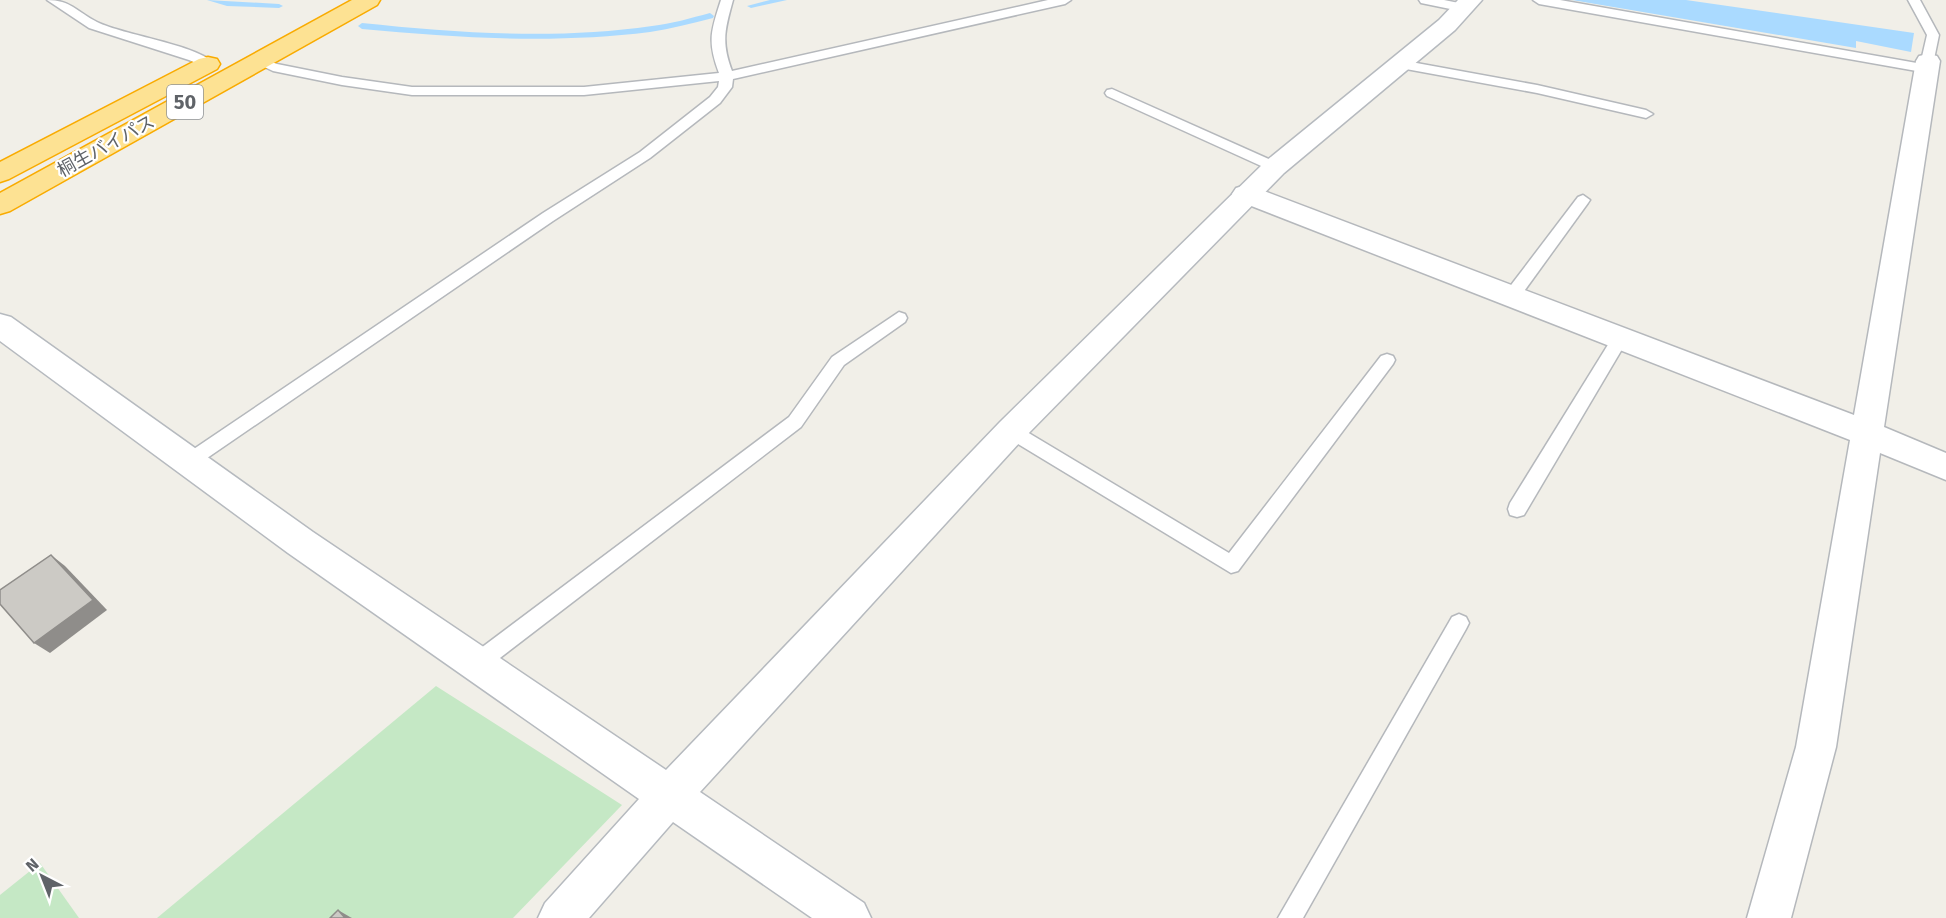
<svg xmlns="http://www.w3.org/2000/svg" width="1946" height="918" font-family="'Fira Sans','Noto Sans JP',sans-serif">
<rect width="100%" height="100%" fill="#f1efe8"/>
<!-- green -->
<g fill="#c5e8c5">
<path d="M436 686 622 805 513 918H157Z"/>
<path d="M40 863 79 918H0V895Z"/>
</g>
<!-- water -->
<path fill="#aadaff" d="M1572 0H1686L1914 33 1911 52 1856 41V48Z"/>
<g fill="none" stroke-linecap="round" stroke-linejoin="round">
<!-- stream -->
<g fill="#aadaff" fill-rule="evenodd">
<path d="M207 0 279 4 283 6 279 8 227 6Z"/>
<path d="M770 0H787L751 8 747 6Z"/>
<path d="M710 13 714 16 713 18C692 23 671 29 650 32 555 44 458 38 362 29L358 26 362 23C458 33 556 40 652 26 671 24 691 18 710 13Z"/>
</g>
<defs>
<g id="lane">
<path d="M47 0C71 0 77 12 97 22 123 35 198 45 215 64L208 68 189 60 89 28Z"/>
<path d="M721 0H733C725 29 721 42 732 71L1048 0H1071L1065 4 733 79 732 87 720 103 650 158 553 221 194 467 188 469 182 467 179 462 182 457 543 213 640 152 710 97 718 87 719 81 584 95H412L342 85 273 71 252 61 254 58 259 57 277 64 342 77 412 87H584L719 73C707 41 711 31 721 0Z"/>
<path d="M1419 0H1444L1469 5 1471 8 1465 12 1421 3Z"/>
<path d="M1533 0H1560L1928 65 1935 69 1928 73 1539 4Z"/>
<path d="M1908 0H1920L1939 35 1933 64 1928 65 1921 61 1927 35Z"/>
<path d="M1400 60 1537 85 1646 110 1653 114 1646 118 1537 93 1395 67 1393 64Z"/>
<path d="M1112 89 1280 164 1282 167 1280 170H1270L1107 96 1105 93 1107 90Z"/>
<path d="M1583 195 1590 200 1588 203 1517 301H1505L1503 297 1505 293 1578 197Z"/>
<path d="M899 312 905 314 907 318 905 322 844 365 801 427 483 671 476 673 469 671 466 664 469 657 789 417 832 357Z"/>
<path d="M1620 333 1626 335 1628 339 1524 515 1517 517 1510 515 1508 509 1510 503 1614 335Z"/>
<path d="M1387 354 1393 356 1395 360 1393 364 1238 571 1231 573 1005 436 1002 431 1005 426 1011 424 1017 426 1229 553 1381 356Z"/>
<path d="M1459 614 1466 617 1469 623 1466 629 1303 918H1278L1452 617Z"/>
</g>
<path id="street" d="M1928 54 1937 56 1940 61 1884 427 1946 453V480L1880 453 1836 747 1791 918H1747L1796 747 1850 440 1236 200 1232 194 1236 188 1246 185 1256 188 1854 415 1916 61 1919 56Z"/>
<path id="secondary" d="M1458 0H1482L1455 30 1284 173 1022 440 700 792 864 903 871 918H812L673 822 589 918H538L545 903 639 799 288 553 0 341V314L11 317 313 532 666 770 1000 422 1266 161 1439 20Z"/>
<g id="highway">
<path d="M352 0H380L377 5 10 211 0 214V193Z"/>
<path d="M208 57 217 59 220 64 217 69 9 179 0 182V162L199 59Z"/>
</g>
</defs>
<!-- lane casing -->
<use href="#lane" stroke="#b5b8bc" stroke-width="3"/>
<!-- street casing -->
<use href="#street" stroke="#b5b8bc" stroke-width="3"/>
<!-- secondary casing -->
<use href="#secondary" stroke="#b6babf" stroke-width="3"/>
<!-- highway casing -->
<use href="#highway" stroke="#f9ab00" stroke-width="3"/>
<!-- lane -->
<use href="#lane" fill="#fff" fill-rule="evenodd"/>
<!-- street -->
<use href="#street" fill="#fff" fill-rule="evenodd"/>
<!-- secondary -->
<use href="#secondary" fill="#fff" fill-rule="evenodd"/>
<!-- highway -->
<use href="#highway" fill="#fde293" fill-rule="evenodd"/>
</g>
<!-- shaded-wall -->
<g fill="#8f8d8a">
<path d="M51 555 65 566 107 610 50 653 34 643Z"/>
<path d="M338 910 350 917 352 918H345Z"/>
</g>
<!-- building -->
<g fill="#cccac5" stroke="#8f8d8a" stroke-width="1.5">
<path d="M51 555 93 600 34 643 0 604V590Z"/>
<path d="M338 910 345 918H330Z"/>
</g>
<g text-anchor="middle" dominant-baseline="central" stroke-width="4.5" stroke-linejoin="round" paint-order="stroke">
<!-- far-street labels -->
<g font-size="18" fill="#5f6368" stroke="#fff">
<text transform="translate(106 146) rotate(-29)">桐生バイパス</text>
</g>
<!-- shield labels -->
<rect fill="#fff" stroke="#8f9295" stroke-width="1.5" x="167" y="85" width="36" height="34" rx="4.5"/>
<g font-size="20" font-weight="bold" fill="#5f6368">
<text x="185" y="102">50</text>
</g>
</g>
<!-- north arrow -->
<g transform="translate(42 876) rotate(318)" stroke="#ffffff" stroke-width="4.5" paint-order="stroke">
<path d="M0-4.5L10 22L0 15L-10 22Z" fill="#5f6368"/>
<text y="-9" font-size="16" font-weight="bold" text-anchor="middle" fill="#5f6368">N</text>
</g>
</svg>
